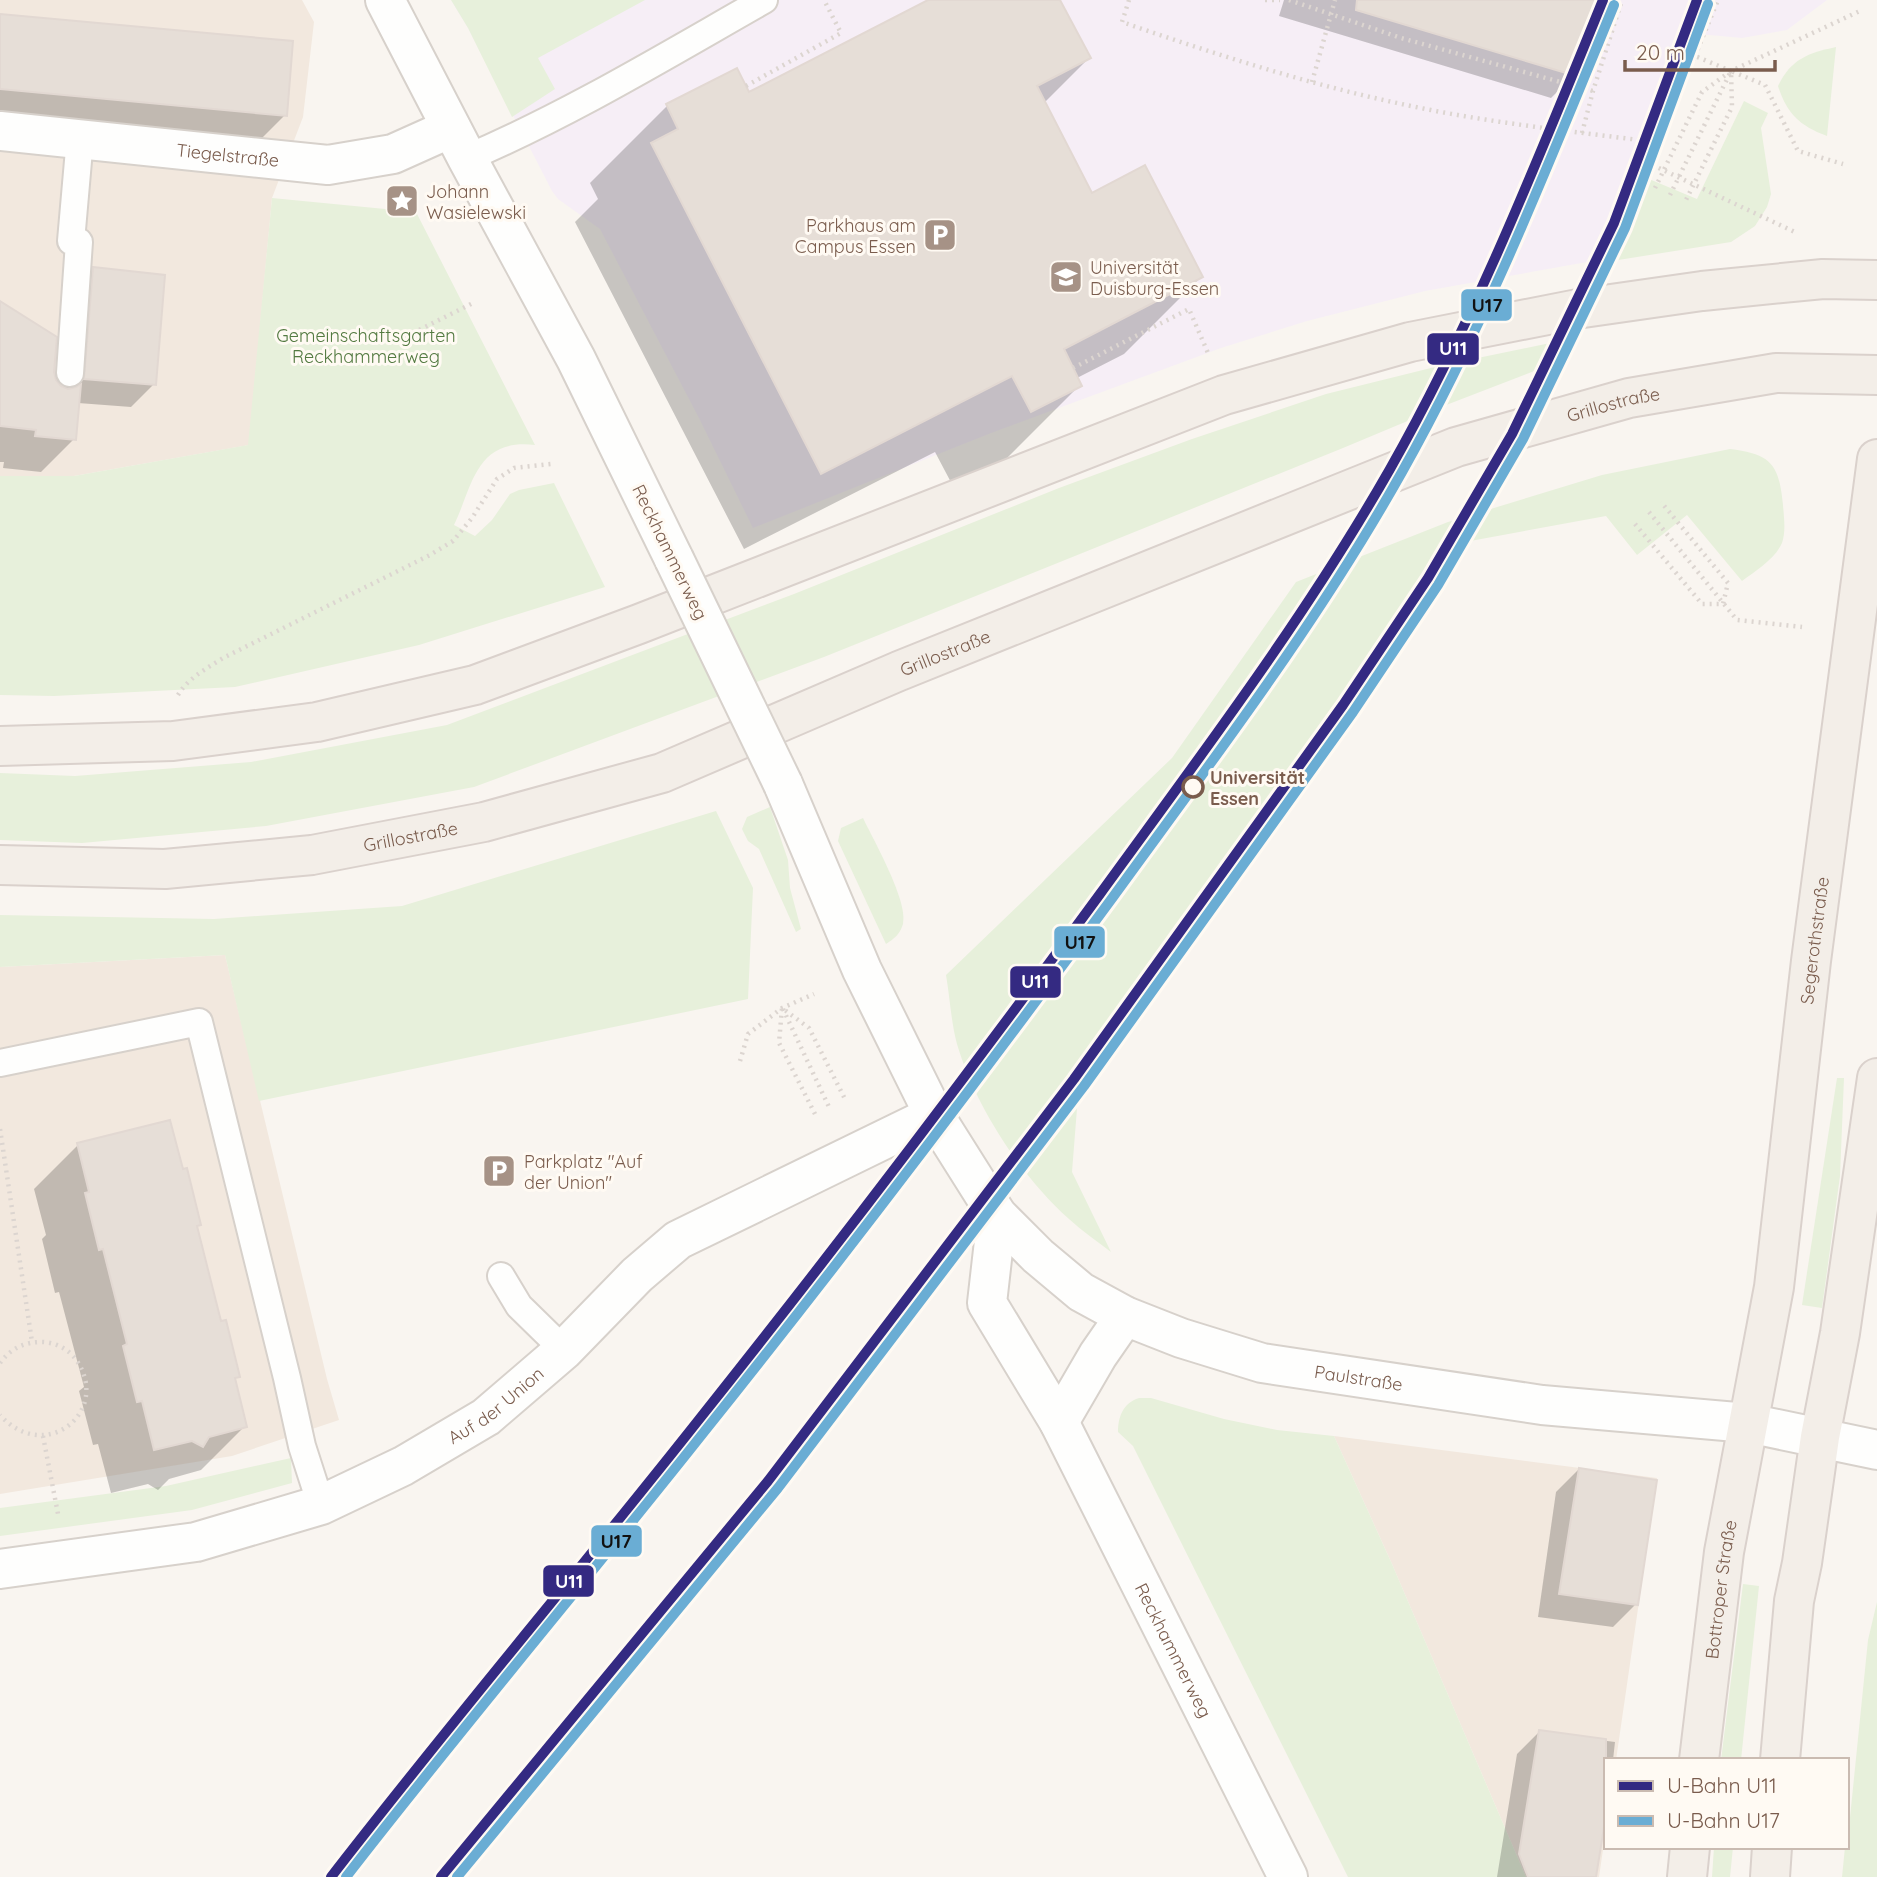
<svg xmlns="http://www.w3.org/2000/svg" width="1877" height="1877" font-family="Quicksand,sans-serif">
<rect width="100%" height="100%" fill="#f9f5f0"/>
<!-- residential -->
<g fill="#f2e8de">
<path d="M0 0H302L314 22 303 117 272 198 249 445 74 476H0Z"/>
<path d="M225 955 327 1379 339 1420 232 1456 0 1494V967Z"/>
<path d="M1334 1436 1657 1478 1616 1760H1606V1829L1599 1877H1526L1392 1564Z"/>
</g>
<!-- education -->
<path fill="#f6eef6" d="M451 0H1827L1787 30 1742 38 1688 33 1639 151 1587 262 1425 291 1307 321 1221 348 991 433 753 528 699 418 600 229 558 199 552 191 468 28Z"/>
<!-- green -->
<g fill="#e7f0db">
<path d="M451 0H645L538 58 555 89 512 117 468 28Z"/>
<path d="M1836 47 1827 136C1800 126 1787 114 1778 86 1791 59 1808 53 1836 47Z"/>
<path d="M1744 101 1768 113 1761 128 1771 194 1767 207 1755 226 1731 242 1612 261 1649 179 1697 199Z"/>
<path d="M272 198 416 212 535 445C475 438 473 486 454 525L475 536 492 520 510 494 519 490 554 483 605 587 419 645 235 687 54 696 0 695V476H74L248 445Z"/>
<path d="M1555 342 1560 361 1441 407 1343 448 824 657 474 787 266 826 82 843 0 840V773L75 776 251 762 447 725 794 594 1059 488 1192 439 1326 394 1439 366Z"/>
<path d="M1730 449C1772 454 1779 465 1783 505 1784 518 1786 531 1782 543 1775 559 1755 571 1742 581L1687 515 1637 555 1606 516 1454 544 1435 583 1350 709 1079 1083 1072 1172 1111 1252C1097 1241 1082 1231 1069 1219 1021 1176 975 1106 957 1044 951 1022 950 998 946 975L1172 758 1296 582 1448 522 1602 475Z"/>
<path d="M770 807 788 860 790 888 801 929 796 932 759 849 748 841 742 829 747 817Z"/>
<path d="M716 811 753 888 748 999 259 1101 225 955 0 967V915L214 919 402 906Z"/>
<path d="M863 818C873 839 909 902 903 924 900 934 894 939 886 944L838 841 841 828Z"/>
<path d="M1837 1078H1844L1840 1176 1822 1308 1802 1305Z"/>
<path d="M1139 1398H1151L1224 1419 1277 1430 1334 1436 1392 1564 1526 1877H1348L1133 1446 1118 1432C1118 1417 1123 1403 1139 1398Z"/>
<path d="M291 1458 292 1483 192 1510 0 1536V1508L166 1486Z"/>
<path d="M1743 1584 1759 1586 1741 1760H1721Z"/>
<path d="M1877 1602V1877H1842L1845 1847H1847L1868 1640Z"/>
<path d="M1714 1847H1733L1730 1877H1712Z"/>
</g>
<!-- shadow -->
<g fill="#0003">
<path d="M932 0H1058L1089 58 1044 103 1091 195 1201 277 1124 354 1077 378 1080 385 1003 462 954 488 935 452 744 549 575 222 598 199 590 183 667 106 748 95Z"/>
<path d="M1284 0H1610L1607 11 1587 30 1574 75 1551 98 1279 16Z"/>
<path d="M0 16 285 115 244 156 0 133Z"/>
<path d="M94 269 154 384 131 407 78 403 74 439 41 472 3 468 4 462H0V316L53 372 55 381 63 388 71 292Z"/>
<path d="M78 1145 199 1224 196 1228 219 1323 238 1376 234 1380 245 1426 201 1470 169 1479 158 1490 148 1484 111 1493 98 1444 93 1445 79 1391 84 1387 59 1292 55 1293 42 1239 46 1235 34 1189Z"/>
<path d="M1579 1469 1636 1604 1613 1627 1538 1617 1556 1492Z"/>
<path d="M1539 1732 1615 1742 1613 1760H1606L1593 1877H1497L1517 1754Z"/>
</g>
<!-- building -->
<g fill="#e6ded7" stroke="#e2d8d2" stroke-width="2">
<path d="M928 0H1060L1091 58 1037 86 1092 193 1145 165 1203 277 1064 349 1082 386 1031 412 1012 376 821 474 651 143 678 129 666 104 737 68 749 92Z"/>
<path d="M1357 0H1598L1576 76 1356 10Z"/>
<path d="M0 14 293 41 287 116 0 89Z"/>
<path d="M93 267 165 275 156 385 84 379Z"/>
<path d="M0 301 57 337 54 372 56 380 61 386 68 389 76 387 81 384 76 440 35 436 36 430 0 426Z"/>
<path d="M170 1120 183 1169 187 1168 201 1225 197 1226 221 1321 226 1320 240 1377 235 1378 247 1427 209 1437 203 1447 192 1441 154 1450 142 1401 137 1402 123 1346 127 1344 103 1249 99 1250 85 1193 89 1192 77 1143Z"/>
<path d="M1579 1468 1657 1480 1638 1605 1559 1594Z"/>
<path d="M1539 1730 1606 1739V1815L1596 1877H1528L1519 1854Z"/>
</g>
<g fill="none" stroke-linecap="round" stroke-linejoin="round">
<defs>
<g id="service">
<path d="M467 158C570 114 667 55 764 0"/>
<path d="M70 373 79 242 71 241 80 138"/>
<path d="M0 1063 199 1022 287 1378 302 1446 321 1505"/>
<path d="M501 1276 519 1306 564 1350"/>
</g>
<g id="minor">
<path d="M385 0 467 158 576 359 674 559"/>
<path id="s1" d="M0 131 328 165 393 154 451 128"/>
<path id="s2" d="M783 784 862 970 934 1115 997 1215 1038 1256 1081 1292 1125 1316 1181 1338 1262 1363 1542 1405 1748 1423 1877 1450"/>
<path id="s3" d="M997 1215 987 1303 1059 1422 1288 1877"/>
<path d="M1059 1422 1098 1355 1125 1316"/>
<path id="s4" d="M0 1569 196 1542 321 1505 403 1466 486 1417 564 1350 637 1275 678 1240 934 1115"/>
</g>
<g id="primary">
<path d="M0 746 173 741 317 722 475 685 639 624 1224 395 1410 342 1583 308 1702 291 1823 279 1877 280"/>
<path id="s5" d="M0 865 165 869 312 855 484 822 662 773 899 671 1456 447 1629 398 1776 373 1877 375"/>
<path id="s6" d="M1699 1760 1724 1552 1774 1287 1811 961 1877 459"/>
<path d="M1780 1760 1794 1601 1802 1563 1820 1437 1840 1333 1877 1078"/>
<path d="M1687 1877 1690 1847"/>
<path d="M1770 1877 1772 1847"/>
</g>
</defs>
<!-- service casing -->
<use href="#service" stroke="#d7d1cb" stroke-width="30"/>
<!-- minor casing -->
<use href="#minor" stroke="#d7d1cb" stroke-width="42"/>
<!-- primary casing -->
<use href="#primary" stroke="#dad1cc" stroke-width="42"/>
<!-- path -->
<g stroke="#dcd5d0" stroke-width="4.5" stroke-dasharray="2 5" stroke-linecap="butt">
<path d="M1129 0 1122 22C1212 53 1304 83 1397 103 1482 122 1569 131 1655 142"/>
<path d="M1265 0H1280"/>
<path d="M1289 0 1401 38 1593 91"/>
<path d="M1695 56 1718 0"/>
<path d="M1312 82 1335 0"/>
<path d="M746 86 841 33 824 0"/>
<path d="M1582 133 1593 91 1622 0"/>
<path d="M1646 162 1797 233"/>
<path d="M1655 188 1702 92 1731 71 1732 107 1685 202"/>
<path d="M1670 195 1731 71 1765 85 1798 151 1843 164"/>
<path d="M1604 258 1646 162 1695 56 1731 71 1862 10"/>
<path d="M413 333 473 303"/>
<path d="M1073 368 1189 309 1208 353"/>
<path d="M1649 512 1737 620 1802 627"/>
<path d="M1635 524 1702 604H1723L1728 583 1661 502"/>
<path d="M178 695C188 678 206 669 223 658L430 555 453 541 472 518 497 479 514 468 551 464"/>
<path d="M783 1009 829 1107"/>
<path d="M740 1061 748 1034 782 1008 814 994"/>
<path d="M815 1114 779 1043 782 1008 809 1028 845 1099"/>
<path d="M0 1129 32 1342"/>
<path d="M0 1363C10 1349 24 1342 41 1342 55 1342 69 1349 77 1361 111 1412 45 1465 0 1415"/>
<path d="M43 1436 58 1514"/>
</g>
<!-- service -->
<use href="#service" stroke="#fefefd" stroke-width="26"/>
<!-- minor -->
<use href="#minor" stroke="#fefefd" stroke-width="38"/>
<!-- primary -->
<use href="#primary" stroke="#f3eee8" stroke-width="38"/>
<defs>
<path id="minor-bridge" d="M674 559 783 784"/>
</defs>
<!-- minor-bridge casing -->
<use href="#minor-bridge" stroke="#d7d1cb" stroke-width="42" stroke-linecap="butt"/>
<!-- minor-bridge -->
<use href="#minor-bridge" stroke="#fefefd" stroke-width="38"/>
<defs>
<g id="metro-1">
<path d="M331 1877C450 1723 576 1575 697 1422 835 1249 969 1073 1100 894 1201 755 1305 618 1390 469 1475 319 1538 159 1603 0"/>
<path d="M441 1877 768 1481 1074 1079 1343 705 1428 578 1512 434 1614 223 1697 0"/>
</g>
<g id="metro-2">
<path d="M346 1877C463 1726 586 1581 704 1432 844 1257 980 1078 1113 897 1214 758 1318 622 1402 472 1486 323 1549 163 1614 5"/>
<path d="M457 1877 778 1488 1084 1086 1353 712 1438 585 1523 439 1625 228 1708 4"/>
</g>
</defs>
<!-- metro-1 casing -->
<use href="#metro-1" stroke="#fffaf3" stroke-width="16"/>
<!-- metro-2 casing -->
<use href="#metro-2" stroke="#fffaf3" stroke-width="16"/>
<!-- metro-1 -->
<use href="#metro-1" stroke="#342a82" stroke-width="10"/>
<!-- metro-2 -->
<use href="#metro-2" stroke="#6aadd4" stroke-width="10"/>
</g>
<!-- icons -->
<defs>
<symbol id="sight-square" viewBox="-11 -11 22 22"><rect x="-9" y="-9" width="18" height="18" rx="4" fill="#a69286" stroke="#fffaf3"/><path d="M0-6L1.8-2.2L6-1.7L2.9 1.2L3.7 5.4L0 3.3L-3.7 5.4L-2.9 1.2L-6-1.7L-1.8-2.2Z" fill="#fff"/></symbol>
<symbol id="parking-square" viewBox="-11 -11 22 22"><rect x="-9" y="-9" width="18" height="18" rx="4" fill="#a69286" stroke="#fffaf3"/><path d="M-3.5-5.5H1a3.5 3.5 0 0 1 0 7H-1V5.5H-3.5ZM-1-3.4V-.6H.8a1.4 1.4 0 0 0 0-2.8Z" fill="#fff"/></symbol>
<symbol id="university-square" viewBox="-11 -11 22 22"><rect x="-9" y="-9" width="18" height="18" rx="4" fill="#a69286" stroke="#fffaf3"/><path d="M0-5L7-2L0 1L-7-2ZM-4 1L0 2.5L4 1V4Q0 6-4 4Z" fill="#fff"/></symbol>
</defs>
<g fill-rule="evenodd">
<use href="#sight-square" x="383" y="182" width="38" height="38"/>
<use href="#parking-square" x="921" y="216" width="38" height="38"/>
<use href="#university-square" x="1047" y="258" width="38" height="38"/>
<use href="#parking-square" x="480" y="1152" width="38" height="38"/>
</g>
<!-- markers -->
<circle fill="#fffaf3" stroke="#7a5c4d" stroke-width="3.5" cx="1193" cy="787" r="10"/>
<g text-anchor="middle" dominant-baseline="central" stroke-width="6" stroke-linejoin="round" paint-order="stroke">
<!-- street labels -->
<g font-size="18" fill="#7a5c4d" stroke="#fffaf3">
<text stroke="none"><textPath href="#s1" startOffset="229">Tiegelstraße</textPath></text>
<text stroke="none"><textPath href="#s5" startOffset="1694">Grillostraße</textPath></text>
<text transform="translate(670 552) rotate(64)">Reckhammerweg</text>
<text stroke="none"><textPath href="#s5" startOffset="980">Grillostraße</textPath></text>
<text stroke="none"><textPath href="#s5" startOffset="413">Grillostraße</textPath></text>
<text stroke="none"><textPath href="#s6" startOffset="828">Segerothstraße</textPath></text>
<text stroke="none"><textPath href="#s2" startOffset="889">Paulstraße</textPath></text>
<text stroke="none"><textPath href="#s4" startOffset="530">Auf der Union</textPath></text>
<text stroke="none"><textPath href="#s6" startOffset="172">Bottroper Straße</textPath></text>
<text stroke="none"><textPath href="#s3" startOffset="483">Reckhammerweg</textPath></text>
</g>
<!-- poi labels -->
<g font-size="18" fill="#7a5c4d" stroke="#fffaf3" text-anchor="start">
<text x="426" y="191">Johann<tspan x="426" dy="21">Wasielewski</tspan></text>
<text x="916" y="225" text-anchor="end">Parkhaus am<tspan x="916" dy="21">Campus Essen</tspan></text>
<text x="1090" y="267">Universität<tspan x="1090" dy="21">Duisburg-Essen</tspan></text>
<text x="524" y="1161">Parkplatz "Auf<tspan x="524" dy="21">der Union"</tspan></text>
</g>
<!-- park labels -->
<g font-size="18" fill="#537a41" stroke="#fffaf3">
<text x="366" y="335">Gemeinschaftsgarten<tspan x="366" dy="21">Reckhammerweg</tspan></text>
</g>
<!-- stop labels -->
<g font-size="18" font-weight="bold" fill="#7a5c4d" stroke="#fffaf3" text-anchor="start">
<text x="1210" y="777">Universität<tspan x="1210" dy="21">Essen</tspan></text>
</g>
</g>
<g stroke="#fffaf3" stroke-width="2.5">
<rect x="1460" y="288" width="53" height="34" rx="7" fill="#6aadd4"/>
<rect x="1426" y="332" width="54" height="34" rx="7" fill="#342a82"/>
<rect x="1053" y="925" width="53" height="34" rx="7" fill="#6aadd4"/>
<rect x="1009" y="965" width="53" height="34" rx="7" fill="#342a82"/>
<rect x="590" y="1524" width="53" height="34" rx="7" fill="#6aadd4"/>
<rect x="542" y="1564" width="53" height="34" rx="7" fill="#342a82"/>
</g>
<g font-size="19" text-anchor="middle" font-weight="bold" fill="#fff">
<text x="1453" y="355">U11</text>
<text x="1035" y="988">U11</text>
<text x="569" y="1588">U11</text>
</g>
<g font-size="19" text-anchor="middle" font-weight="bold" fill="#111">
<text x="1487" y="312">U17</text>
<text x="1080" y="949">U17</text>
<text x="616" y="1548">U17</text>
</g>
<!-- legend -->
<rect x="1604" y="1758" width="245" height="91" fill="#fffaf3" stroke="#cabbb1" stroke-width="2"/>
<rect x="1618" y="1781" width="35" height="10" fill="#342a82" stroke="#cabbb1" stroke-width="2"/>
<text x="1667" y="1793" font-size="21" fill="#7a5c4d">U-Bahn U11</text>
<rect x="1618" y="1816" width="35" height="10" fill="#6aadd4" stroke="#cabbb1" stroke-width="2"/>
<text x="1667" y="1828" font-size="21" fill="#7a5c4d">U-Bahn U17</text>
<!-- scale -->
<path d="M1625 60v10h150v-10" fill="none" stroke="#7a5c4d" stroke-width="3.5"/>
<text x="1636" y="60" font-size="21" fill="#7a5c4d" stroke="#fffaf3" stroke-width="5" paint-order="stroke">20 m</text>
</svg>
